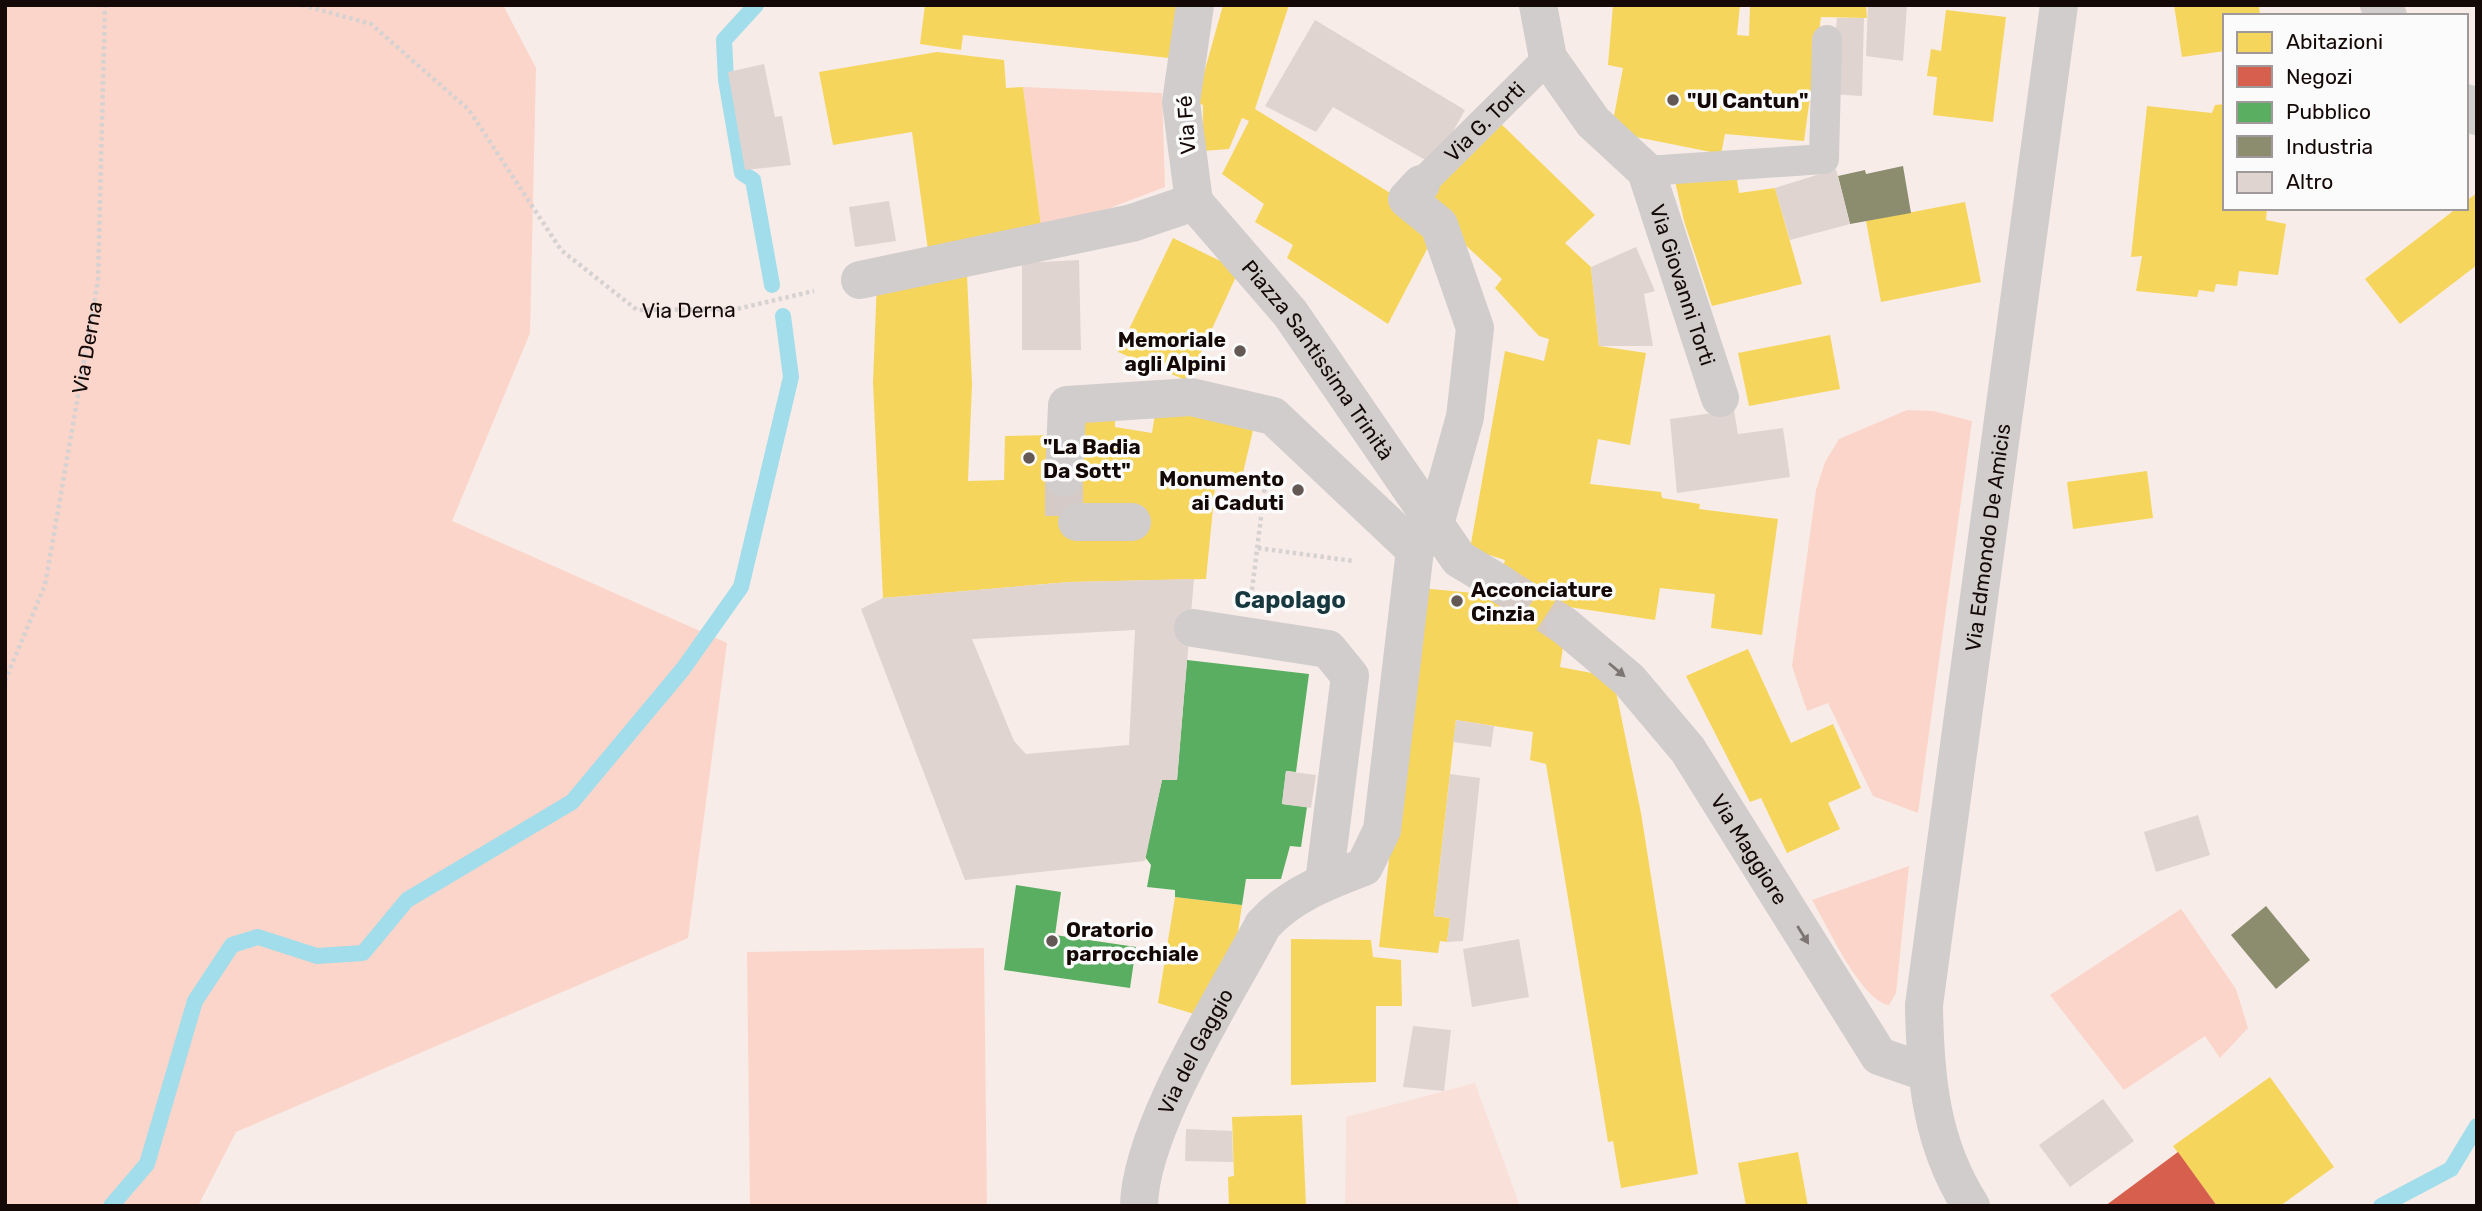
<svg xmlns="http://www.w3.org/2000/svg" width="2482" height="1211" font-family="Rubik,sans-serif">
<rect width="100%" height="100%" fill="#f8ece8"/>
<!-- built -->
<path fill="#f9e1da" d="M1475 1083 1520 1206H1345L1346 1117Z"/>
<!-- green -->
<g fill="#fbd5ca">
<path d="M5 5H503L536 68 530 333 452 521 727 643 688 938 236 1132 198 1206H5Z"/>
<path d="M1023 87 1162 93 1165 187 1042 234Z"/>
<path d="M1907 410 1933 411 1972 421 1918 813 1873 796 1828 703 1807 711 1792 666 1816 490 1825 462 1839 439Z"/>
<path d="M1909 866 1896 993 1889 1005C1861 1001 1827 925 1812 900Z"/>
<path d="M2181 909 2236 989 2248 1028 2220 1058 2205 1036 2124 1090 2050 995Z"/>
<path d="M984 948 987 1206H750L747 952Z"/>
</g>
<!-- homes -->
<g fill="#f6d55c">
<path d="M925 5H1190L1169 58 963 35 961 50 920 44Z"/>
<path d="M1223 5H1289L1255 109 1395 196 1438 228 1388 324 1287 258 1293 245 1255 222 1264 204 1222 174 1249 121 1242 118 1229 149 1203 151V105L1196 102Z"/>
<path d="M1613 5H1740L1737 35 1749 36 1750 5H1866L1867 18 1821 17 1804 141 1725 134 1721 154 1611 132 1623 68 1608 65Z"/>
<path d="M2174 5H2259L2260 16H2225V51L2182 57Z"/>
<path d="M1946 10 2006 17 1993 122 1933 115 1937 77 1927 76 1931 49 1941 51Z"/>
<path d="M937 52 1004 60 1006 88 1023 87 1042 234 928 250 912 132 833 145 819 72Z"/>
<path d="M2225 104V208H2267L2266 220 2286 224 2278 275 2239 271 2237 286 2216 284 2214 292 2199 290 2197 297 2136 291 2142 256 2131 257 2147 106 2212 113 2215 105Z"/>
<path d="M1497 120 1595 215 1565 243 1591 267 1599 346 1646 353 1630 445 1598 439 1590 484 1661 492 1662 498 1700 504 1699 509 1778 519 1762 635 1711 628 1715 594 1660 588 1655 620 1569 607 1560 667 1613 677 1641 813 1698 1174 1621 1188 1613 1141 1608 1142 1546 764 1530 760 1533 732 1456 720 1434 916 1450 918 1447 942 1440 941 1438 953 1379 947 1420 588 1495 595 1505 560 1470 549 1505 351 1544 361 1549 339 1539 336 1495 288 1502 279 1417 200Z"/>
<path d="M1736 173 1739 193 1775 188 1802 284 1712 306 1684 221 1675 181Z"/>
<path d="M2477 193V265L2400 324 2365 279 2457 208H2466V201Z"/>
<path d="M1965 202 1981 282 1881 302 1866 221Z"/>
<path d="M1173 238 1239 270 1188 381 1118 352Z"/>
<path d="M967 275 972 384 968 481 1004 480 1005 436 1053 435 1072 417H1115V427L1152 433 1156 407 1255 422 1242 477 1216 478 1206 579 1070 582 883 598 873 383 877 279Z"/>
<path d="M1830 335 1840 389 1749 406 1738 353Z"/>
<path d="M2147 471 2153 518 2073 529 2067 482Z"/>
<path d="M1748 649 1791 743 1833 724 1861 788 1828 803 1840 829 1787 853 1761 798 1750 802 1686 676Z"/>
<path d="M1175 897 1242 905 1232 971 1204 1017 1158 1003Z"/>
<path d="M1291 939 1371 940 1373 957 1401 960 1402 1006H1376V1082L1291 1085Z"/>
<path d="M2270 1077 2334 1167 2280 1206H2217L2173 1146Z"/>
<path d="M1302 1115 1306 1206H1229L1228 1177 1234 1176 1232 1117Z"/>
<path d="M1798 1152 1808 1206H1746L1738 1163Z"/>
</g>
<!-- shops -->
<path fill="#d6604d" d="M2178 1152 2217 1206H2105Z"/>
<!-- public -->
<g fill="#5aae61">
<path d="M1187 660 1309 674 1296 772 1286 771 1282 804 1307 807 1301 847 1290 846 1281 879H1246L1242 905 1175 897V890L1147 887 1151 865 1145 857 1162 780H1177Z"/>
<path d="M1016 885 1061 892 1055 935 1136 947 1130 988 1004 970Z"/>
</g>
<!-- industry -->
<g fill="#8c8c6e">
<path d="M1903 166 1911 213 1850 224 1838 176 1865 170 1866 174Z"/>
<path d="M2266 906 2310 960 2276 989 2231 935Z"/>
</g>
<g fill="none" stroke-linecap="round" stroke-linejoin="round">
<!-- stream -->
<g stroke="#a1ddea" stroke-width="16">
<path d="M756 5 724 40 726 80 742 173 753 180 772 285"/>
<path d="M111 1206 147 1164 195 1001 232 945 258 937 317 956 363 953 407 900 572 802 683 669 741 587 791 377 783 316"/>
<path d="M2381 1206 2451 1169 2477 1126"/>
</g>
</g>
<!-- building -->
<g fill="#e0d4d0" fill-rule="evenodd">
<path d="M1868 5H1907L1903 61 1866 56Z"/>
<path d="M1837 18H1864L1862 96 1829 94Z"/>
<path d="M1315 20 1465 110 1434 165 1333 107 1316 132 1265 106Z"/>
<path d="M764 64 775 117 782 116 791 165 745 170 728 72Z"/>
<path d="M1836 169 1850 224 1790 240 1775 188Z"/>
<path d="M889 201 896 241 855 247 849 207Z"/>
<path d="M1636 247 1655 291 1644 294 1653 346H1599L1591 267Z"/>
<path d="M1079 260 1081 350H1022V263Z"/>
<path d="M1734 410 1738 434 1783 428 1790 477 1677 493 1670 419Z"/>
<path d="M1194 579 1177 780H1162L1145 861 965 880 861 609 883 598 1070 582ZM1135 630 1129 745 1026 754 1014 741 972 639Z"/>
<path d="M1456 720 1494 726 1491 747 1453 742Z"/>
<path d="M1286 771 1316 775 1311 808 1282 804Z"/>
<path d="M1450 774 1480 778 1463 941 1447 942 1450 918 1434 916Z"/>
<path d="M2198 815 2210 855 2156 872 2144 832Z"/>
<path d="M1519 939 1529 997 1472 1007 1463 949Z"/>
<path d="M1413 1026 1451 1030 1444 1091 1403 1087Z"/>
<path d="M2103 1099 2134 1141 2070 1187 2039 1145Z"/>
<path d="M1186 1129 1232 1131 1233 1162 1185 1161Z"/>
</g>
<g fill="none" stroke-linecap="round" stroke-linejoin="round">
<!-- minor-tunnel -->
<g stroke="#d6cac6" stroke-width="38" stroke-dasharray="38 19" stroke-linecap="butt">
<path d="M1064 478V523L1077 522"/>
<path d="M1499 583 1565 626"/>
</g>
<!-- path -->
<g stroke="#d6d2d1" stroke-width="4.5" stroke-dasharray="3.5 3.5" stroke-linecap="butt">
<path id="s1" d="M302 5 371 24 469 110 561 250 637 310 737 309 814 291"/>
<path d="M1258 548 1353 561"/>
<path d="M1252 590 1266 477"/>
<path id="s2" d="M5 681 45 585 98 281 105 5"/>
</g>
<!-- service -->
<g stroke="#d1cdcd" stroke-width="30">
<path d="M1646 171 1824 159 1827 40"/>
<path id="s3" d="M1421 184 1548 58"/>
</g>
<!-- minor -->
<g stroke="#d1cdcd" stroke-width="38">
<path id="s4" d="M1538 5 1548 58 1593 122 1646 171 1720 398"/>
<path d="M2379 5 2388 16"/>
<path d="M2466 103 2477 116"/>
<path id="s5" d="M1194 202 1290 313 1459 559 1499 583"/>
<path d="M1194 202 1181 102 1195 5"/>
<path d="M860 280 1132 223 1194 202"/>
<path d="M1064 478 1067 405 1191 397 1273 416 1415 550"/>
<path d="M1077 522H1132"/>
<path id="s6" d="M1565 626 1629 680 1688 750 1879 1056 1925 1072"/>
<path d="M1193 628 1328 649 1350 676 1324 882"/>
<path id="s7" d="M1139 1206C1140 1128 1225 997 1263 925 1290 895 1327 881 1364 867L1382 830 1415 550 1435 524 1465 417 1475 328 1439 225 1407 199 1421 184"/>
</g>
<!-- tertiary -->
<path stroke="#d1cdcd" stroke-width="38" id="s8" d="M1971 1206C1931 1144 1925 1077 1924 1005L2059 5"/>
</g>
<!-- one-way arrows -->
<defs><path id="oneway-solid" d="M-6-.8H1V-3.2L6.5 0L1 3.2V.8H-6Z" transform="scale(1.75)"/></defs>
<g fill="#7c7573">
<use href="#oneway-solid" transform="translate(1617 670) rotate(40)"/>
<use href="#oneway-solid" transform="translate(1803 935) rotate(58)"/>
</g>
<!-- markers -->
<g fill="#645855" stroke="#fbfbfb" stroke-width="2.5">
<circle cx="1673" cy="100" r="7"/>
<circle cx="1240" cy="351" r="7"/>
<circle cx="1029" cy="458" r="7"/>
<circle cx="1298" cy="490" r="7"/>
<circle cx="1457" cy="601" r="7"/>
<circle cx="1052" cy="941" r="7"/>
</g>
<g text-anchor="middle" dominant-baseline="central" stroke-width="7" stroke-linejoin="round" paint-order="stroke">
<!-- poi labels -->
<g font-size="21" font-weight="bold" fill="#140906" stroke="#fbfbfb" text-anchor="start">
<text x="1687" y="100">"Ul Cantun"</text>
<text x="1226" y="339" text-anchor="end">Memoriale<tspan x="1226" dy="24">agli Alpini</tspan></text>
<text x="1043" y="446">"La Badia<tspan x="1043" dy="24">Da Sott"</tspan></text>
<text x="1284" y="478" text-anchor="end">Monumento<tspan x="1284" dy="24">ai Caduti</tspan></text>
<text x="1471" y="589">Acconciature<tspan x="1471" dy="24">Cinzia</tspan></text>
<text x="1066" y="929">Oratorio<tspan x="1066" dy="24">parrocchiale</tspan></text>
</g>
<!-- street labels -->
<g font-size="21" fill="#140906" stroke="#fbfbfb">
<text stroke="none"><textPath href="#s3" startOffset="89">Via G. Torti</textPath></text>
<text transform="translate(1186 125) rotate(-94)">Via Fé</text>
<text stroke="none"><textPath href="#s4" startOffset="324">Via Giovanni Torti</textPath></text>
<text stroke="none"><textPath href="#s1" startOffset="518">Via Derna</textPath></text>
<text stroke="none"><textPath href="#s2" startOffset="345">Via Derna</textPath></text>
<text stroke="none"><textPath href="#s5" startOffset="201">Piazza Santissima Trinità</textPath></text>
<text stroke="none"><textPath href="#s8" startOffset="681">Via Edmondo De Amicis</textPath></text>
<text stroke="none"><textPath href="#s6" startOffset="292">Via Maggiore</textPath></text>
<text stroke="none"><textPath href="#s7" startOffset="166">Via del Gaggio</textPath></text>
</g>
<!-- quarter labels -->
<g font-size="24" font-weight="bold" fill="#18383f" stroke="#fbfbfb">
<text x="1290" y="600">Capolago</text>
</g>
</g>
<!-- border -->
<rect width="2482" height="1211" fill="none" stroke="#140906" stroke-width="14"/>
<!-- legend -->
<rect x="2223" y="14" width="245" height="196" fill="#fbfbfb" stroke="#9f9a99" stroke-width="2"/>
<rect x="2237" y="32" width="35" height="21" fill="#f6d55c" stroke="#9f9a99" stroke-width="2"/>
<text x="2286" y="49" font-size="21" fill="#140906">Abitazioni</text>
<rect x="2237" y="66" width="35" height="21" fill="#d6604d" stroke="#9f9a99" stroke-width="2"/>
<text x="2286" y="84" font-size="21" fill="#140906">Negozi</text>
<rect x="2237" y="102" width="35" height="21" fill="#5aae61" stroke="#9f9a99" stroke-width="2"/>
<text x="2286" y="119" font-size="21" fill="#140906">Pubblico</text>
<rect x="2237" y="136" width="35" height="21" fill="#8c8c6e" stroke="#9f9a99" stroke-width="2"/>
<text x="2286" y="154" font-size="21" fill="#140906">Industria</text>
<rect x="2237" y="172" width="35" height="21" fill="#e0d4d0" stroke="#9f9a99" stroke-width="2"/>
<text x="2286" y="189" font-size="21" fill="#140906">Altro</text>
</svg>
